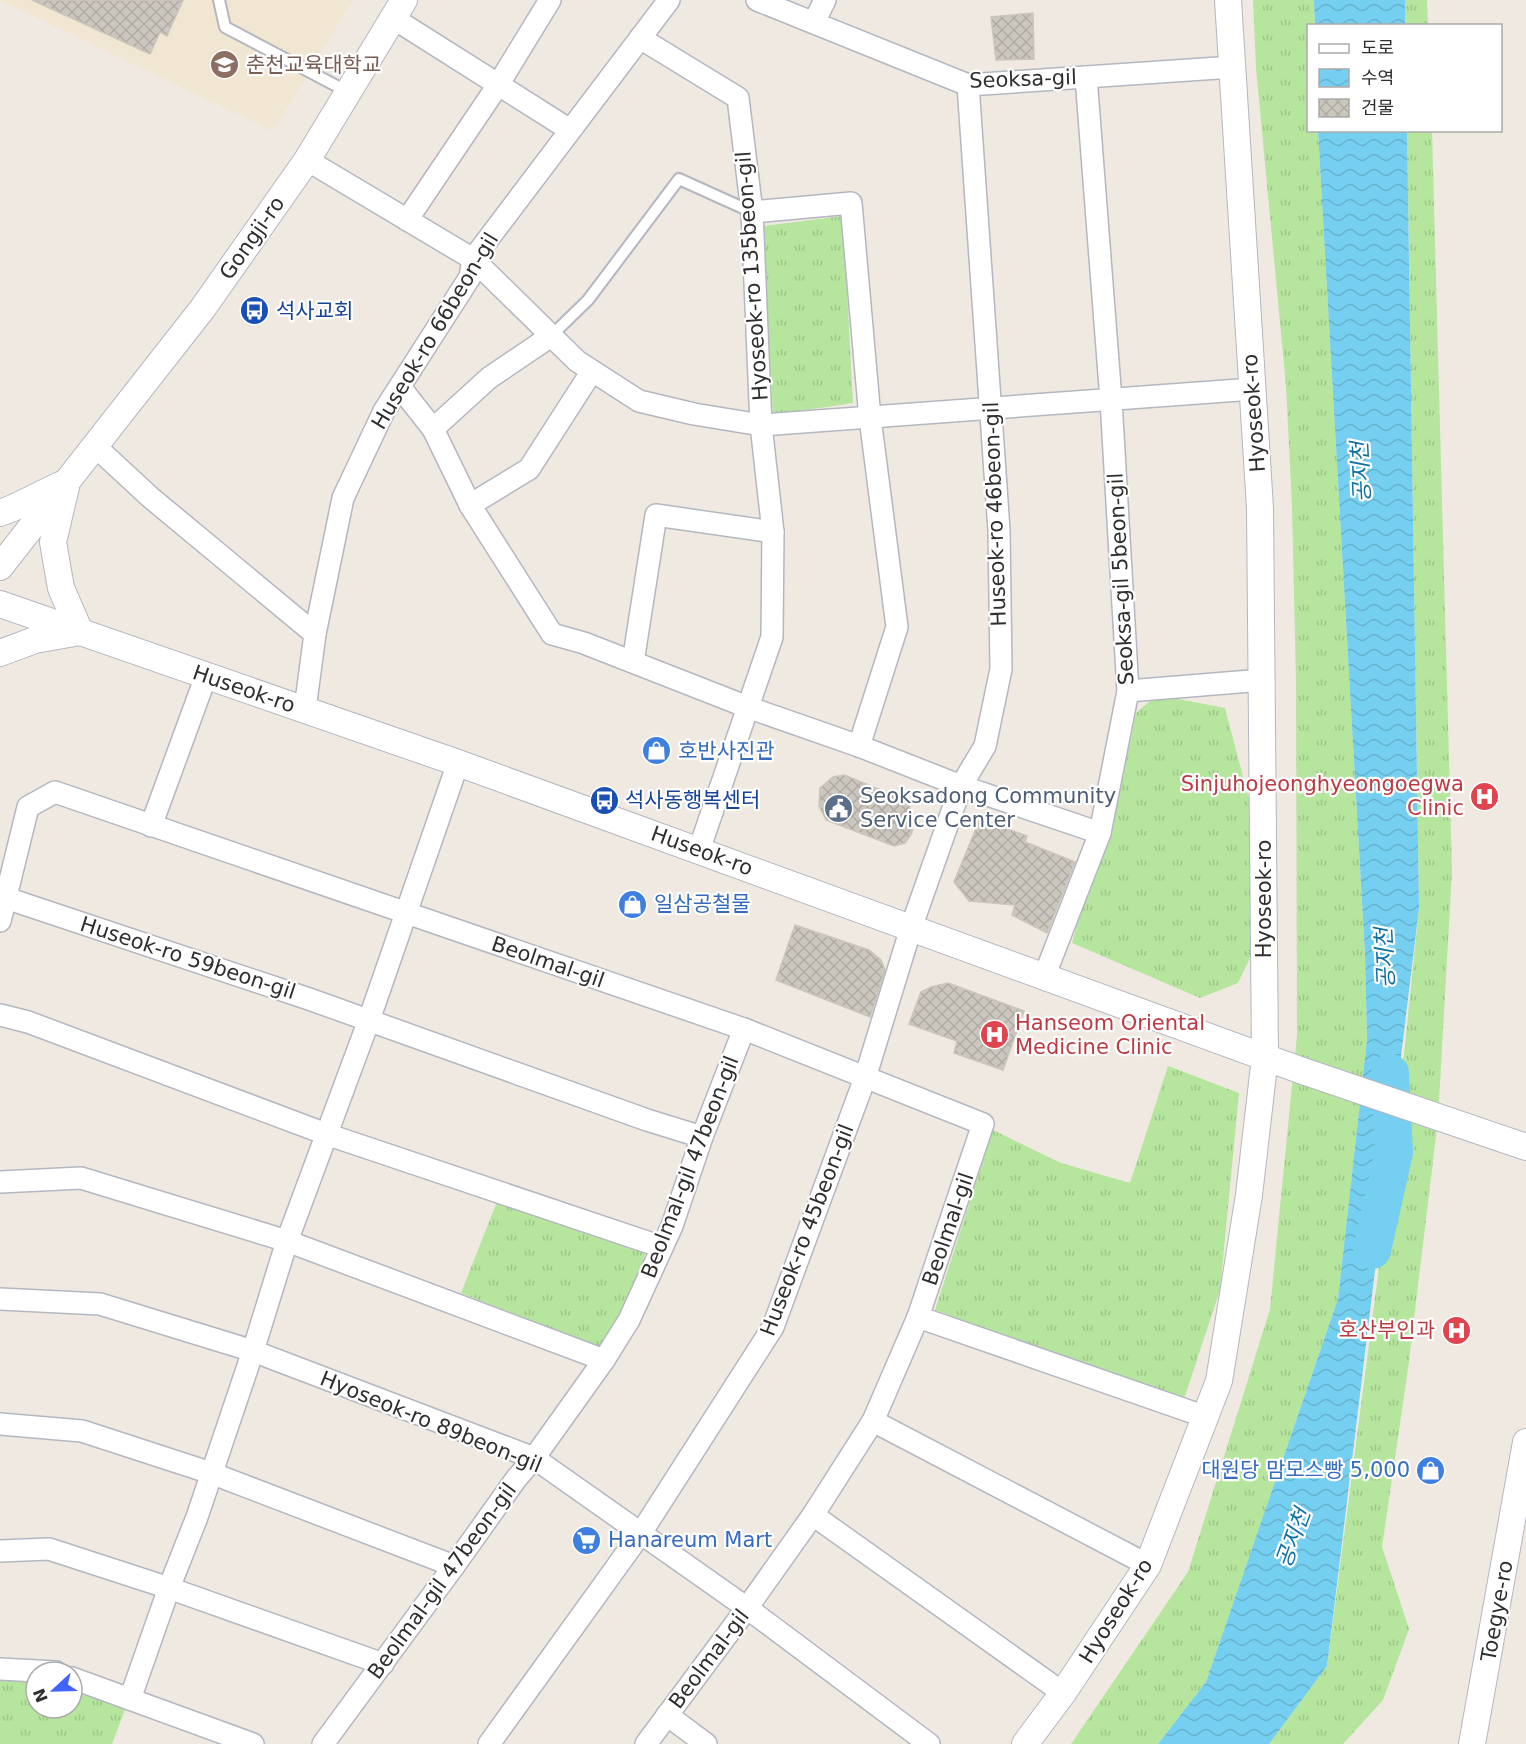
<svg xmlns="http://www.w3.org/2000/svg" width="1526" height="1744" font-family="'DejaVu Sans','Noto Sans KR',sans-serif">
<defs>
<pattern id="grass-tufts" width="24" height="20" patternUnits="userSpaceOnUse" patternTransform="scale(1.5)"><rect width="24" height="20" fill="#b6e59e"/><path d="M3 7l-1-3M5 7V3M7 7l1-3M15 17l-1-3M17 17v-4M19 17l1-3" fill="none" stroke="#9dc588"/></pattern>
<pattern id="water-waves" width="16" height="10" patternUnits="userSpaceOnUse" patternTransform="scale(1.5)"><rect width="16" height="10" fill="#75cff0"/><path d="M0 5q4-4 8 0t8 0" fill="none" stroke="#66b2ce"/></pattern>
<pattern id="building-cross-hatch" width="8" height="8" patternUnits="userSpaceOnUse" patternTransform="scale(1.5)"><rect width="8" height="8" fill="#cbc7bf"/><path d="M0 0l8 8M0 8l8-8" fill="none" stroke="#afaba4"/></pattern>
</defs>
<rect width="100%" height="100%" fill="#efe9e1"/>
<!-- education -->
<path fill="#f0e6d1" d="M0 0H353L273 131Z"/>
<!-- grass -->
<g fill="url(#grass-tufts)">
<path d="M1253 0H1314L1315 25 1308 26V130L1318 131 1365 954 1367 1040 1338 1299 1206 1682 1158 1744H1071L1188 1572 1270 1309 1297 1035 1296 682 1292 506 1286 386 1256 68Z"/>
<path d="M1405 0H1427L1428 25H1405Z"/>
<path d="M1407 131H1432L1452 871 1438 1119 1408 1369 1382 1547 1409 1629 1383 1700 1343 1744H1269L1327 1666 1394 1152 1419 908Z"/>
<path d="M843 216 853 403 773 415 763 226Z"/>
<path d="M1157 695 1225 708 1250 803 1254 950 1238 983 1200 998 1072 943 1106 821 1123 778 1136 713Z"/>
<path d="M1168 1066 1239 1093 1220 1290 1182 1405 1088 1366 935 1310 993 1130 1061 1163 1130 1183Z"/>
<path d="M498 1199 646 1251 629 1307 602 1349 461 1293Z"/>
<path d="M0 1672 36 1675V1708H72V1680L126 1707 112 1744H0Z"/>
</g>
<!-- water -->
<g fill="url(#water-waves)">
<path d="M1314 0H1405V25H1315Z"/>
<path d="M1318 131H1407L1419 908 1327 1666 1269 1744H1158L1206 1682 1338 1299 1367 1040 1365 954Z"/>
</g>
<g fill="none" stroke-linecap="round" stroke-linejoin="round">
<!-- river -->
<path stroke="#75cff0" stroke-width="38" d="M1372 1250 1394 1152 1390 1073"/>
</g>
<!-- building -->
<g fill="url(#building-cross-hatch)" stroke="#cbc5ba" stroke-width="1.5">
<path d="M32 0H183L167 36 160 32 150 54Z"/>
<path d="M1033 13 1034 59 996 60 991 17Z"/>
<path d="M844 775 908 801 913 819 912 833 905 843 894 846 826 820 819 806 820 788 833 777Z"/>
<path d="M980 819 1027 836 1025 842 1075 862 1047 933 1012 915 1015 905 969 901 954 882Z"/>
<path d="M795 925 869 950 881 960 885 970 870 1017 776 980Z"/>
<path d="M948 983 1024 1011 1003 1070 954 1053 957 1041 909 1024 921 992 931 987Z"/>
</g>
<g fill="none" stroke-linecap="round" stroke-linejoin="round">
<defs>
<g id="service">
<path d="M219 0 225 27 348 92"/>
<path d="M551 336 588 300 679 179 752 212"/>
</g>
<g id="minor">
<path d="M757 0 968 85 1233 67"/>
<path d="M393 18 570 130"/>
<path d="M814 22 825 0"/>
<path d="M640 38 738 98 752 212 761 425 773 532 772 637 699 850"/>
<path d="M307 160 473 259 577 361 639 401 694 414 761 425 1253 389"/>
<path d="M752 212 851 203 870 418 897 627 859 746"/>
<path d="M407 220 498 85 550 0"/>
<path d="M400 387 433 429 470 505 552 634 584 643 750 708 859 746 961 786 1100 833"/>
<path d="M433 429 489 378 551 336"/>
<path d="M95 446 150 497 315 634"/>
<path d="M470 505 529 469 592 371"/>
<path d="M633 662 656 515 773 532"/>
<path d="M1128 691 1263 680"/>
<path d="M305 709 315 634 343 498 384 411 470 277 473 259 669 0"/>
<path d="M151 826 206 676"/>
<path d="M6 898 309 999 647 1120 702 1137"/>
<path d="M0 921 28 807 55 792 744 1029 983 1124 918 1317 873 1421 813 1515 747 1608 646 1744"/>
<path d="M1044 977 1100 833 1128 691 1111 400 1086 77"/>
<path d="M0 1015 28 1022 326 1134 662 1247"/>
<path d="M0 1182 81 1178 287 1241 604 1360"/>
<path d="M0 1299 100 1304 253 1351 534 1458 747 1608 929 1744"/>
<path d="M918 1317 1206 1417"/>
<path d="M873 1421 1148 1565"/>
<path d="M0 1424 82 1431 211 1473 454 1566"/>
<path d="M813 1515 1063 1693"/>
<path d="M0 1551 49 1549 169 1588 383 1664"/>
<path d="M0 1669 56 1672"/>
<path d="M72 1678 253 1744"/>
<path d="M130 1699 169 1588 197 1517 253 1351 287 1241 369 1020 458 763"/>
<path d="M667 1715 706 1744"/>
<path d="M323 1744 454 1566 516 1479 534 1458 604 1360 629 1320 672 1226 702 1137 744 1029"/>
<path d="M489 1744 641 1533 773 1327 865 1078 911 928 961 786 985 746 1001 669 999 530 968 85"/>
</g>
<g id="tertiary">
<path d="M0 513 13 508 60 485"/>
<path d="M0 567 203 308 307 160 404 0"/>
<path d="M0 604 458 763 1300 1070 1526 1147"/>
<path d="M0 653 35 640 80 632 61 588 53 542 66 487"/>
<path d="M1025 1744 1063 1693 1148 1565 1219 1381 1249 1195 1265 1057 1260 508 1228 0"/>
<path d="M1472 1744 1526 1442"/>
</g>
</defs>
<!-- service casing -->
<use href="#service" stroke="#b4b7c1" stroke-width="14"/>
<!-- minor casing -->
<use href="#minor" stroke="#b4b7c1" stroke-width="24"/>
<!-- tertiary casing -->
<use href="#tertiary" stroke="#b4b7c1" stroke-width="28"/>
<!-- service -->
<use href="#service" stroke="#fff" stroke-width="10"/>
<!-- minor -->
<use href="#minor" stroke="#fff" stroke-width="21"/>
<!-- tertiary -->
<use href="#tertiary" stroke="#fff" stroke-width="26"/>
</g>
<!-- icons -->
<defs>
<symbol id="university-disc" viewBox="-11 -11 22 22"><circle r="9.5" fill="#8d6e63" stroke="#fff"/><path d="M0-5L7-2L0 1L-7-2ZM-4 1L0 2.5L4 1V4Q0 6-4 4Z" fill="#fff"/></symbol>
<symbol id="bus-disc" viewBox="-11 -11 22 22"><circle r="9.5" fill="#1a4fb4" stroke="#fff"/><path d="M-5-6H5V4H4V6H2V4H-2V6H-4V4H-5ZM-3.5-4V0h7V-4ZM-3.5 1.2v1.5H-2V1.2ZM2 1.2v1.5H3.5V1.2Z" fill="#fff"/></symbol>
<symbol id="shop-disc" viewBox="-11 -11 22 22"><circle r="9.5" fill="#3f7fe0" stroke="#fff"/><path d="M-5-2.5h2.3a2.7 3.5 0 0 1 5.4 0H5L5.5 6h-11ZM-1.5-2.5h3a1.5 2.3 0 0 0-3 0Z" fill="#fff"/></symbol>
<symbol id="hospital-disc" viewBox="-11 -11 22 22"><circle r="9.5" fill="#e0444e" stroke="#fff"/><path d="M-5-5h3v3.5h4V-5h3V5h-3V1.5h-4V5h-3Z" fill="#fff"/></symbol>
<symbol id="civic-disc" viewBox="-11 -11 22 22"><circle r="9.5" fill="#5c6f8a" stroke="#fff"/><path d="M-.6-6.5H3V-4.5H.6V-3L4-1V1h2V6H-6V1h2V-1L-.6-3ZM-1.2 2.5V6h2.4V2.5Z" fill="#fff"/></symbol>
<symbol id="supermarket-disc" viewBox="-11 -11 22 22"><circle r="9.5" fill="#3f7fe0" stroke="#fff"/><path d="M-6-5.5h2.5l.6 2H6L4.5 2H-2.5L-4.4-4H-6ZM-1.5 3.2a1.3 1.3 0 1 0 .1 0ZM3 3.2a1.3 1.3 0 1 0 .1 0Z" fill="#fff"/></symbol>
</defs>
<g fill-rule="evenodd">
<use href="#university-disc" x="208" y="48" width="33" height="33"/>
<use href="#bus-disc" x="238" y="294" width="33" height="33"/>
<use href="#shop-disc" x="640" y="734" width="33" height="33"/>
<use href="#hospital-disc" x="1468" y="780" width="33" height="33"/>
<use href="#bus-disc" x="588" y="784" width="33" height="33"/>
<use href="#civic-disc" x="822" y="792" width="33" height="33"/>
<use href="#shop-disc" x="616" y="888" width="33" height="33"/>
<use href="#hospital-disc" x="978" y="1018" width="33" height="33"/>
<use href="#hospital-disc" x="1440" y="1314" width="33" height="33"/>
<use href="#shop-disc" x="1414" y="1454" width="33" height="33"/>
<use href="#supermarket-disc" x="570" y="1524" width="33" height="33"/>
</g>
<g text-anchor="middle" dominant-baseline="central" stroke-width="4.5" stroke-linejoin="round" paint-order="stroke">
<!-- education labels -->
<g font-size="21" fill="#785e54" stroke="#fff" text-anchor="start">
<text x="246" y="65">춘천교육대학교</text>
</g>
<!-- street labels -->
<g font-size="21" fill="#2e2e2e" stroke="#fff">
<text transform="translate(1023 79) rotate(-2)">Seoksa-gil</text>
<text transform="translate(252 238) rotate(-55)">Gongji-ro</text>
<text transform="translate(752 276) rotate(-94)">Hyoseok-ro 135beon-gil</text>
<text transform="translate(435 331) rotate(-59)">Huseok-ro 66beon-gil</text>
<text transform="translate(1254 413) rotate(-94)">Hyoseok-ro</text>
<text transform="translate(995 514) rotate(-92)">Huseok-ro 46beon-gil</text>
<text transform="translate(1121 579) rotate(-93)">Seoksa-gil 5beon-gil</text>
<text transform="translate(244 689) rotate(19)">Huseok-ro</text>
<text transform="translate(702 851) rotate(20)">Huseok-ro</text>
<text transform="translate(1264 899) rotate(-90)">Hyoseok-ro</text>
<text transform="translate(188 958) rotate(18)">Huseok-ro 59beon-gil</text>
<text transform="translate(548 962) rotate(19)">Beolmal-gil</text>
<text transform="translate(690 1167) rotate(-69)">Beolmal-gil 47beon-gil</text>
<text transform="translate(948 1229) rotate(-71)">Beolmal-gil</text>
<text transform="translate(807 1230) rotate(-69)">Huseok-ro 45beon-gil</text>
<text transform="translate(431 1422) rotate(22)">Hyoseok-ro 89beon-gil</text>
<text transform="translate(442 1581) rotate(-54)">Beolmal-gil 47beon-gil</text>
<text transform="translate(1116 1611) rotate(-58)">Hyoseok-ro</text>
<text transform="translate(1497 1611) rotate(-80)">Toegye-ro</text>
<text transform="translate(709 1659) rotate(-53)">Beolmal-gil</text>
</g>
<!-- transit labels -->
<g font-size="21" fill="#164399" stroke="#fff" text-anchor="start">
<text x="276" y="311">석사교회</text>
<text x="625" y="800">석사동행복센터</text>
</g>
<!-- shop labels -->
<g font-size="21" fill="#366cbe" stroke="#fff" text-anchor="start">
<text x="678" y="751">호반사진관</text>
<text x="654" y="904">일삼공철물</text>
<text x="1410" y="1470" text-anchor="end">대원당 맘모스빵 5,000</text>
<text x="608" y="1540">Hanareum Mart</text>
</g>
<!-- health labels -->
<g font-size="21" fill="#be3a42" stroke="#fff" text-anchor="end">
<text x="1464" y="784">Sinjuhojeonghyeongoegwa<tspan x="1464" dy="24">Clinic</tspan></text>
<text x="1015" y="1023" text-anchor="start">Hanseom Oriental<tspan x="1015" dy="24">Medicine Clinic</tspan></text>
<text x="1435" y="1330">호산부인과</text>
</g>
<!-- service labels -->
<g font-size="21" fill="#4e5e75" stroke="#fff" text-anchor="start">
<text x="860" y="796">Seoksadong Community<tspan x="860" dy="24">Service Center</tspan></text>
</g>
<!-- water labels -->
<g font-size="22" font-style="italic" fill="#0d6fa3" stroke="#fff">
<text transform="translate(1361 472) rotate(-93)">공지천</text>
<text transform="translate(1385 958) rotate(-93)">공지천</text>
<text transform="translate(1293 1538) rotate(-70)">공지천</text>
</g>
</g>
<!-- legend -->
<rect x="1307" y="24" width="195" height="108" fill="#ffffff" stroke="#ababab" stroke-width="1.5"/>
<rect x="1319" y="44" width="30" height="9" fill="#ffffff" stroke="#ababab" stroke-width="1.5"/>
<text x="1361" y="54" font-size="18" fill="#2e2e2e">도로</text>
<rect x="1319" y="69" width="30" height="18" fill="url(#water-waves)" stroke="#ababab" stroke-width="1.5"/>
<text x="1361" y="84" font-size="18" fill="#2e2e2e">수역</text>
<rect x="1319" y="99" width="30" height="18" fill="url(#building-cross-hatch)" stroke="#ababab" stroke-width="1.5"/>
<text x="1361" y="114" font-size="18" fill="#2e2e2e">건물</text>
<!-- north arrow -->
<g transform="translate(54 1690) rotate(248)"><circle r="28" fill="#ffffff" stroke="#ababab" stroke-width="1.5"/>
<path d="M0-4.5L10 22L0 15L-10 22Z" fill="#4264fb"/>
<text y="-9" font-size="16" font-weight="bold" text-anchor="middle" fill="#2e2e2e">N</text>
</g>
</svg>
